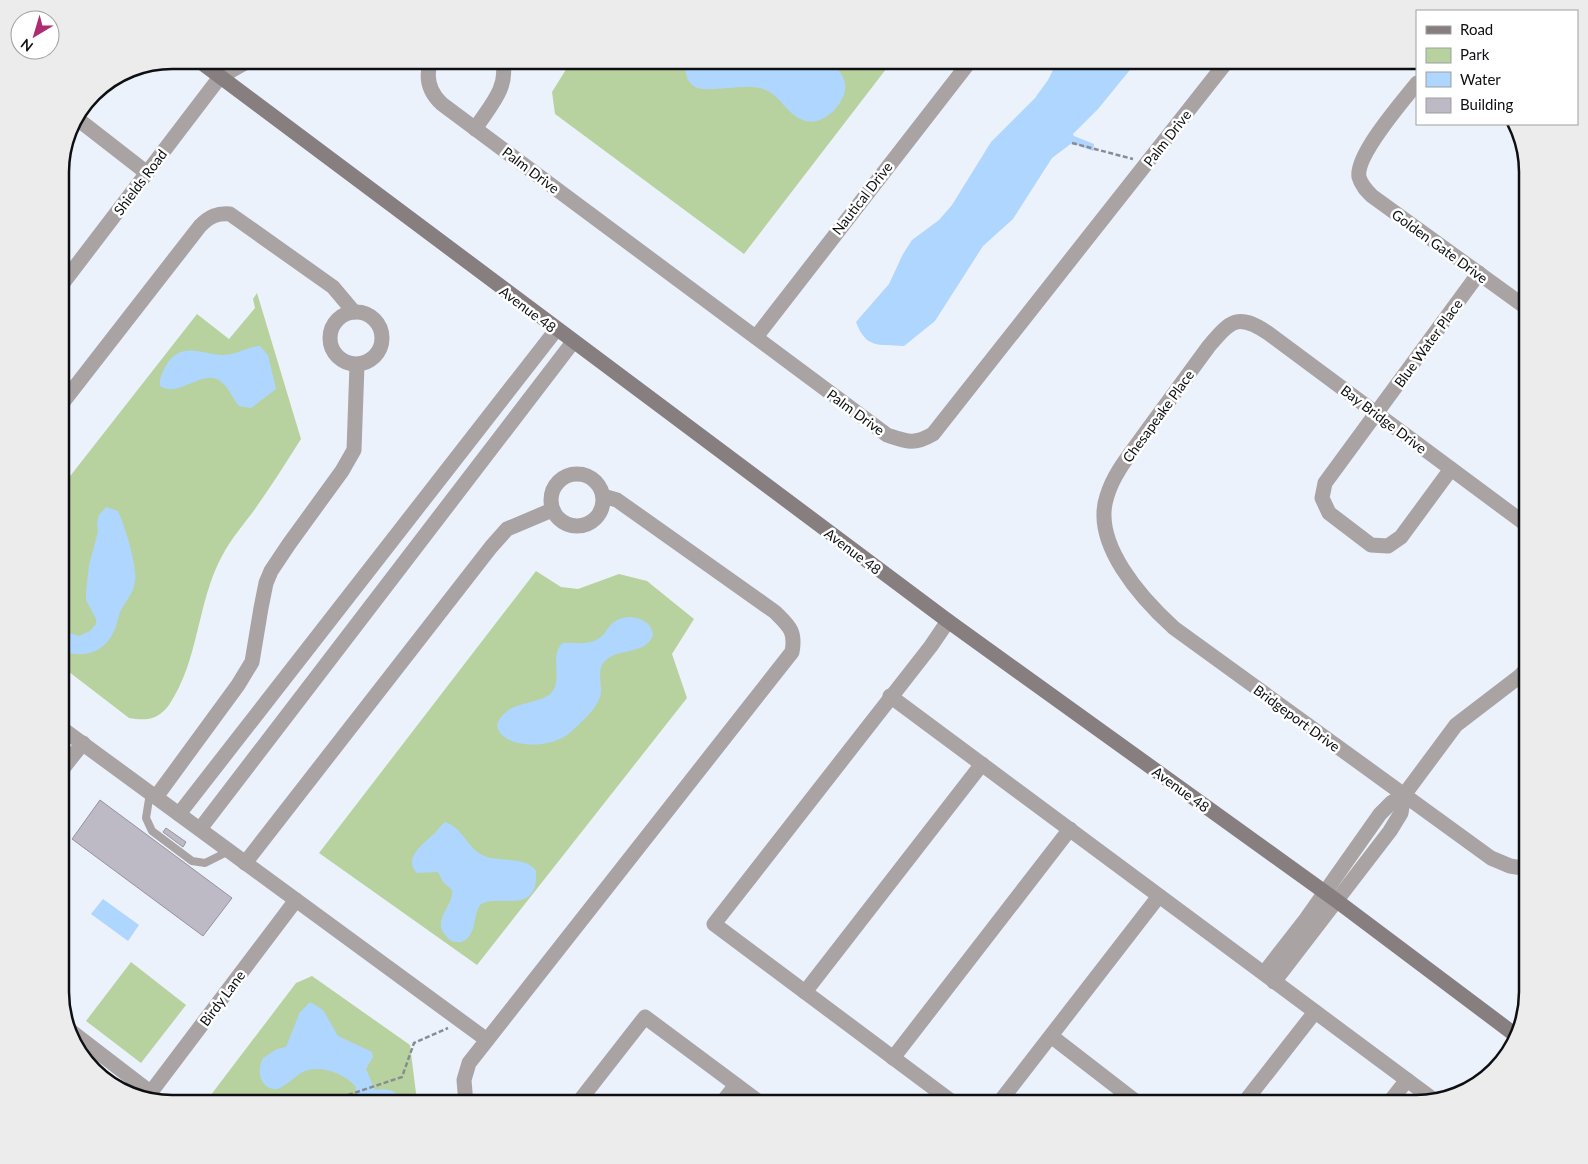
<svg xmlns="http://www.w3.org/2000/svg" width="1588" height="1164" font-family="Lato,sans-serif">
<rect width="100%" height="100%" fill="#ebf2fc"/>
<!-- green -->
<g fill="#b8d29f">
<path d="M569 60H893L744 254 555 114 552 92 570 63Z"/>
<path d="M257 293 301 439C286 463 271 486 255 509 244 524 231 539 222 556 197 602 199 661 169 705 158 720 146 721 129 718L60 665V489L197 314 229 339 255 308 253 299Z"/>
<path d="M536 571 561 587 578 589 619 574 647 581 694 619 672 654 687 698 477 965 319 853Z"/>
<path d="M131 962 186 1005 141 1063 86 1021Z"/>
<path d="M312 976 410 1045 416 1093 414 1104H204L296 983Z"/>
</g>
<!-- water -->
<g fill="#aed6fe">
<path d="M685 60H831C836 67 843 74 845 83 848 101 825 126 806 121 786 116 780 92 760 88 743 84 706 93 695 87 685 81 685 70 685 60Z"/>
<path d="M1058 60H1138L1098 109 1073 134 1074 136 1094 144 1093 151 1072 143 1052 158 1013 219 983 246 935 321 904 346C878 344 866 349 856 322L889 284 903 254 912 240 939 220 952 205 991 142 1035 98 1048 80Z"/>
<path d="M260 346 268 355 276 389 251 408 239 406C232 398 229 387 220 381 203 368 178 399 160 386 159 378 162 374 165 367 180 341 199 353 221 355 234 356 247 347 260 346Z"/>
<path d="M106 507 118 511C125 527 137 564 135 581 134 593 125 602 120 612 118 618 117 625 114 631 104 654 82 659 60 650V624L66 632 79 636 90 631 96 624V619L86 600V593L89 565 98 532 97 523 99 515Z"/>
<path d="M628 617C640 617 653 623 653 636 643 656 619 647 605 661 595 671 604 686 600 697 596 710 580 723 571 732 554 747 516 750 501 734 497 730 496 725 499 720 510 700 540 705 551 693 564 679 548 655 563 643 573 642 584 645 594 641 610 635 605 620 628 617Z"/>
<path d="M445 822C463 828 466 846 482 855 498 863 525 855 536 871 539 918 497 892 480 905 474 914 476 926 470 935 467 939 463 943 457 942 453 942 449 940 447 937 430 920 454 907 452 890L443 882 438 872 417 873C402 859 424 843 434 834 438 830 440 826 445 822Z"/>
<path d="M103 899 139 925 128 941 91 914Z"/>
<path d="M310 1002 323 1010 338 1036 372 1052 373 1057 366 1069 375 1090C386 1088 400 1090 404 1104H349L355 1098 356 1087C345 1073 317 1063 301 1073 293 1078 287 1085 278 1089 260 1091 256 1071 263 1058L277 1049 286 1047 300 1012Z"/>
</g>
<!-- building -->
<g fill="#bebac5" stroke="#96939d">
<path d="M100 800 232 898 203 936 72 839Z"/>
<path d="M166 828 186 842 183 847 163 832Z"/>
</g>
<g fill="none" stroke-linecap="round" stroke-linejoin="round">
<!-- path -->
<g stroke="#888d94" stroke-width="2.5" stroke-dasharray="5 2.5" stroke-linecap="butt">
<path d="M1072 143 1133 159"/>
<path d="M348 1095 402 1077 414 1043 448 1028"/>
</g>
<!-- lane -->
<path stroke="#a9a3a4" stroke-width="8" d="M150 793 146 818 152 831 192 861 205 863 229 851"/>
<!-- street -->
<g stroke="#a9a3a4" stroke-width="15">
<path d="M431 60C425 77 429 92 442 104L887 435C908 442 914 445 933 434L1228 60"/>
<path d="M220 77 250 60"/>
<path d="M1417 83C1403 101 1355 155 1359 177 1361 185 1367 191 1372 196L1528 309"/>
<path d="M75 117 147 173"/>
<path d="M475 129C489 107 510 87 502 60"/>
<path d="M60 287 220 77 226 60"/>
<circle cx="356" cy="338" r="26"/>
<path d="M756 337 971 60"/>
<path d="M60 406 200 226C210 216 217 213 230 214L333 287 354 312"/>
<path d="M1451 469 1401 537 1388 546 1371 545 1329 513 1322 498 1325 483 1479 273"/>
<circle cx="577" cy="500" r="26"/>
<path d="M1528 526 1268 333C1238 313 1231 320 1209 346 1188 375 1167 403 1146 432 1132 452 1114 472 1107 496 1091 543 1142 599 1174 628L1491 858 1510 866 1528 869"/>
<path d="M948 621 931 646 714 924 955 1104"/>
<path d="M890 696 1434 1100"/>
<path d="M60 727 487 1040"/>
<path d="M60 772 83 743"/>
<path d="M156 797 238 685 252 662 261 608 266 583 271 571 289 544 342 471 354 450 357 365"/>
<path d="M179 814 556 330"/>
<path d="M200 829 573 342"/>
<path d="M245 863 491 547 507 529 552 510"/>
<path d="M1264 973 1306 919 1380 814 1391 803 1404 795 1456 725 1520 676 1528 667"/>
<path d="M1274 982 1390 831 1401 813 1404 795"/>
<path d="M805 992 982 764"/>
<path d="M68 1029 150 1092"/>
<path d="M1051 1036 1139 1104"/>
<path d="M893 1058 1070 829"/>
<path d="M148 1096 296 900"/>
<path d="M466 1104 464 1080 469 1063 792 652C796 631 789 626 775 612L617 500 603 496"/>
<path d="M577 1104 645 1017 762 1104"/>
<path d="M721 1104 736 1085"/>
<path d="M998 1104 1159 896"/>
<path d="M1243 1104 1315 1012"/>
<path d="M1388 1104 1407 1080"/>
</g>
<!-- secondary -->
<path stroke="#867e7f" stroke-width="15" d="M198 60 948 621 1337 901 1514 1034"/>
</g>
<g text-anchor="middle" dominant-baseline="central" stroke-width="5" stroke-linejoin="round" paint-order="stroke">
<!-- street labels -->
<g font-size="14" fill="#0d0f12" stroke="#fff">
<text transform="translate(1167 138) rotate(-52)">Palm Drive</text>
<text transform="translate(531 170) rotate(37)">Palm Drive</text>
<text transform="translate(140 182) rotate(-53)">Shields Road</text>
<text transform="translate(862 198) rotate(-52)">Nautical Drive</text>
<text transform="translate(1440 246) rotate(36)">Golden Gate Drive</text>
<text transform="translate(528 309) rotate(37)">Avenue 48</text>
<text transform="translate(1428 343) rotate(-54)">Blue Water Place</text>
<text transform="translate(856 412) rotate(36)">Palm Drive</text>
<text transform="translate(1158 416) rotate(-54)">Chesapeake Place</text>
<text transform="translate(1384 419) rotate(37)">Bay Bridge Drive</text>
<text transform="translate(853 551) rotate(37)">Avenue 48</text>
<text transform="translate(1297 718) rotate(36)">Bridgeport Drive</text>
<text transform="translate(1181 789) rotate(36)">Avenue 48</text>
<text transform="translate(222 998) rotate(-53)">Birdy Lane</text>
</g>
</g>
<!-- crop -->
<path d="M0 0H1588V1164H0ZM172 69H1416A103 103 0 0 1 1519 172V992A103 103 0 0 1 1416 1095H172A103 103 0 0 1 69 992V172A103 103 0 0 1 172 69Z" fill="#ececec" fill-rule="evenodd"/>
<path fill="none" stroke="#0d0f12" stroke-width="2.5" d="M172 69H1416A103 103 0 0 1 1519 172V992A103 103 0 0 1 1416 1095H172A103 103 0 0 1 69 992V172A103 103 0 0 1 172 69Z"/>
<!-- legend -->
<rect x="1416" y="10" width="162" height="115" fill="#ffffff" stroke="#9e9fa0"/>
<rect x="1426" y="26" width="25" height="8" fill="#867e7f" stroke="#9e9fa0"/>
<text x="1460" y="35" font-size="15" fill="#0d0f12">Road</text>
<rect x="1426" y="48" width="25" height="15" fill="#b8d29f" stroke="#9e9fa0"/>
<text x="1460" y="60" font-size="15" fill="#0d0f12">Park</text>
<rect x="1426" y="72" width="25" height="15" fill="#aed6fe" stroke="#9e9fa0"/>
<text x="1460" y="85" font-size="15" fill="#0d0f12">Water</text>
<rect x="1426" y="98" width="25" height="15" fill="#bebac5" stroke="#9e9fa0"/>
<text x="1460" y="110" font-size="15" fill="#0d0f12">Building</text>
<!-- north arrow -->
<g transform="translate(35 35) rotate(218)"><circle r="24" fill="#ffffff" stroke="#9e9fa0"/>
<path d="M0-4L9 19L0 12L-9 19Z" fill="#ae2a73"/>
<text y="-8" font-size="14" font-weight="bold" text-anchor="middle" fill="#0d0f12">N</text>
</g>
</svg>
